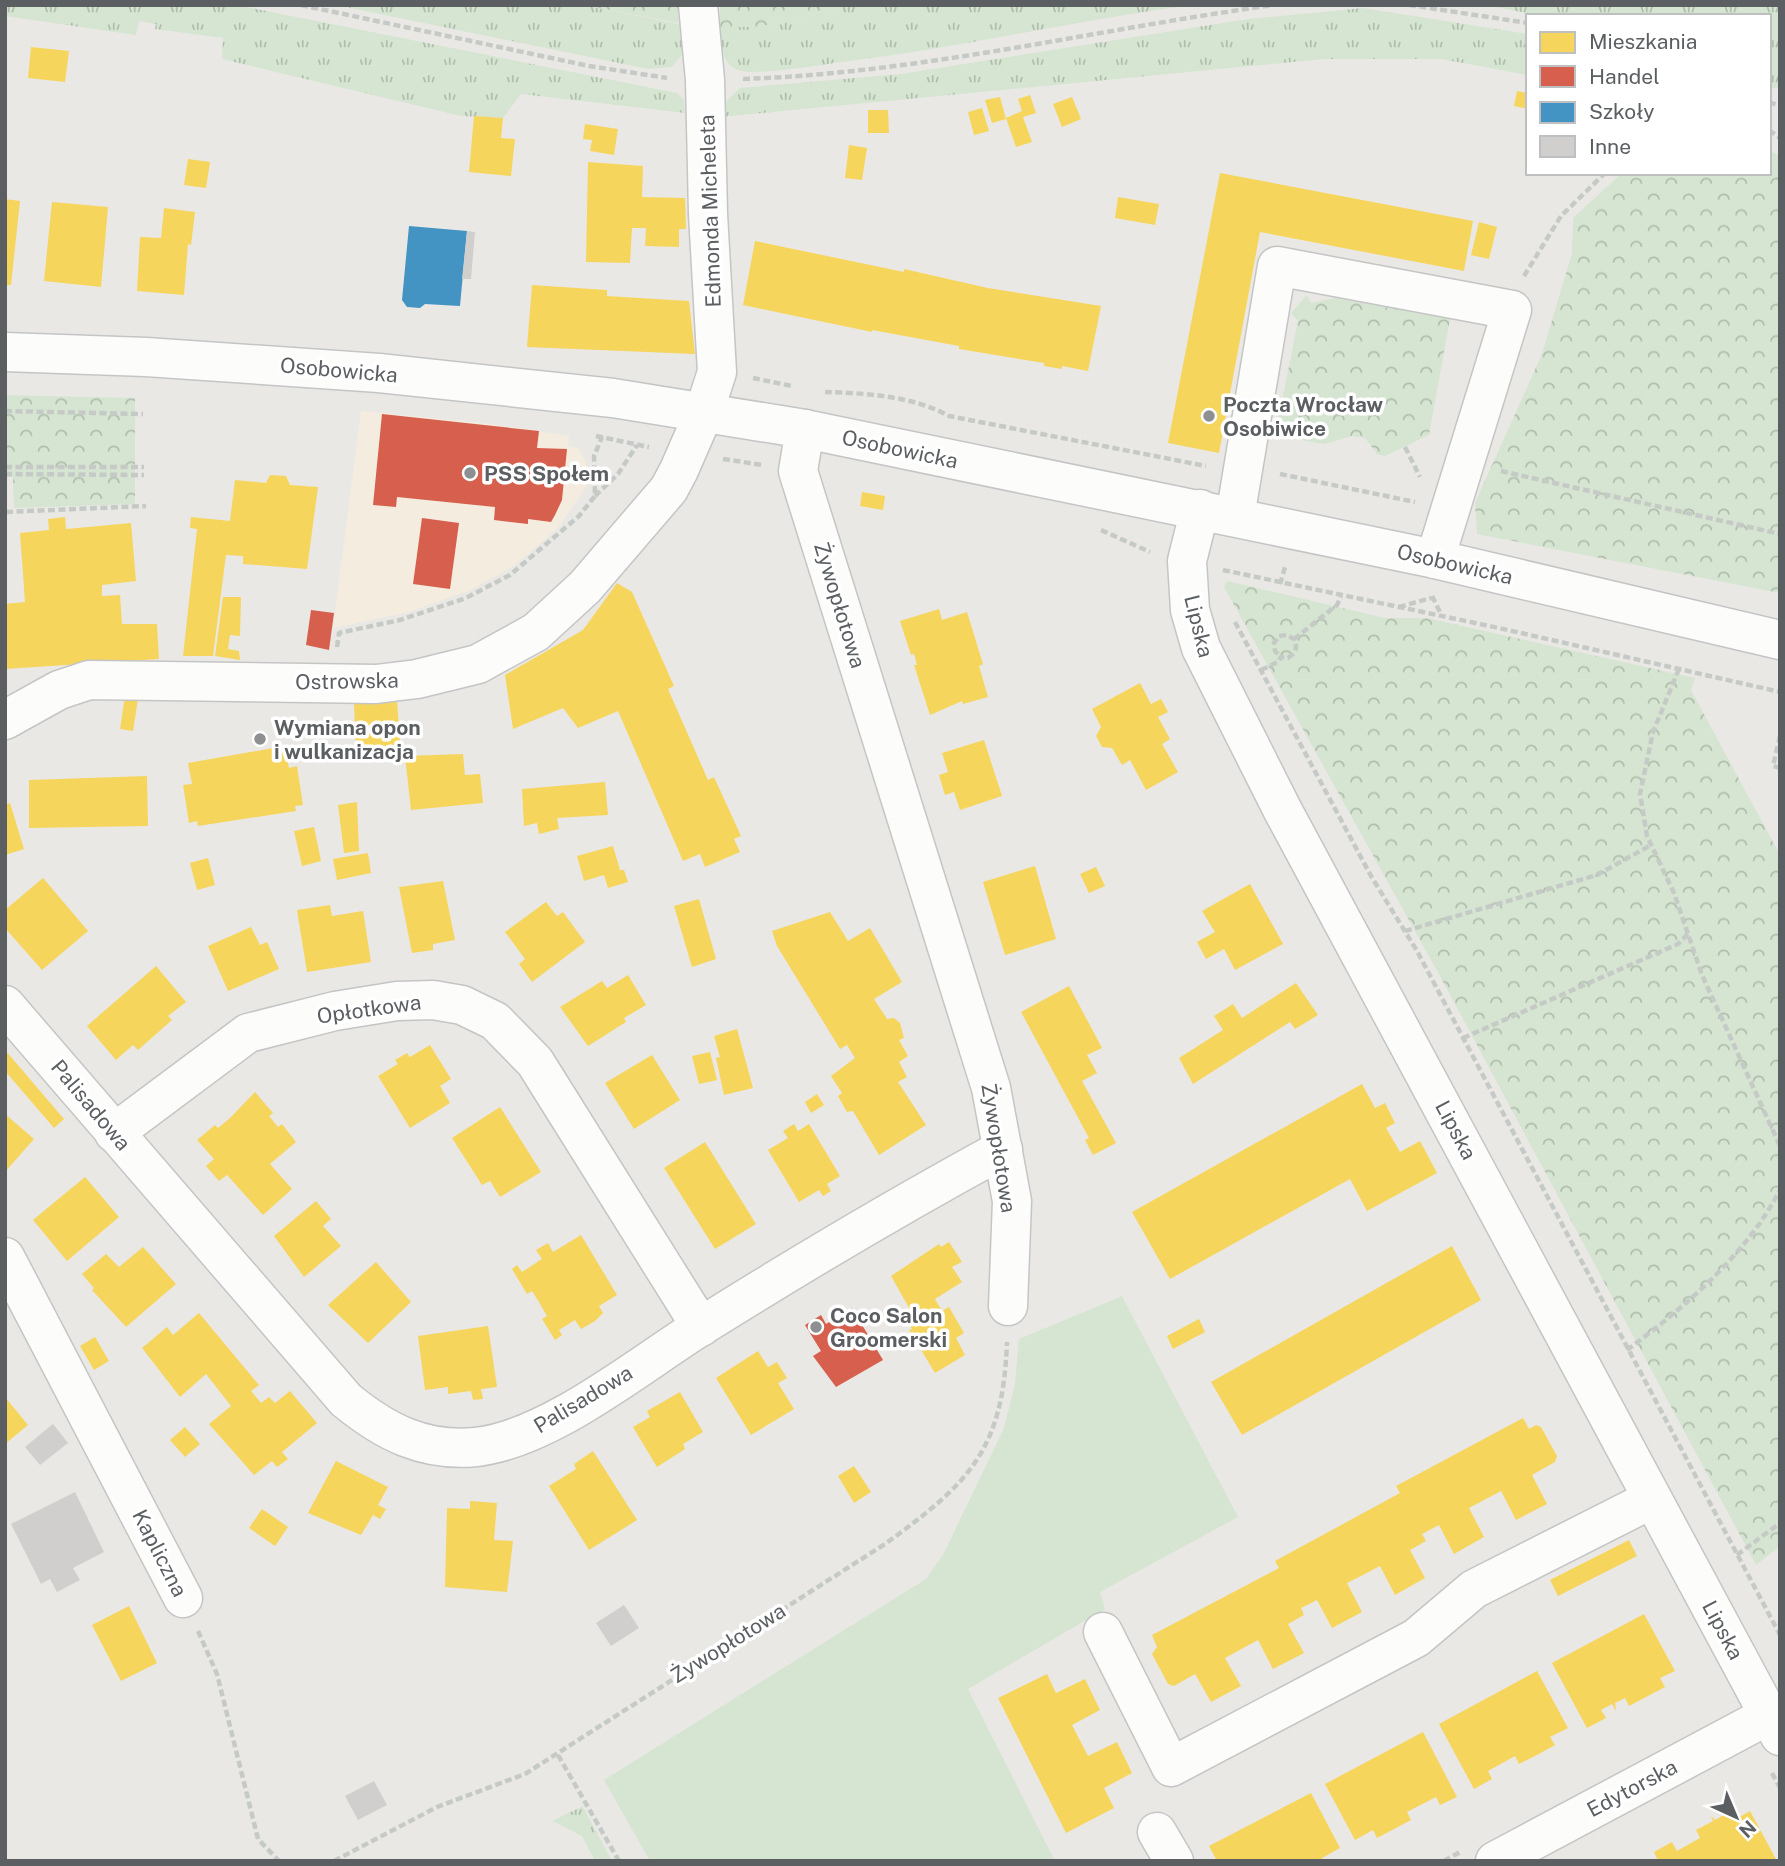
<svg xmlns="http://www.w3.org/2000/svg" width="1785" height="1866" font-family="'Public Sans',sans-serif">
<defs>
<pattern id="grass-tufts" width="24" height="20" patternUnits="userSpaceOnUse" patternTransform="scale(1.75)"><rect width="24" height="20" fill="#d5e5d1"/><path d="M3 7l-1-3M5 7V3M7 7l1-3M15 17l-1-3M17 17v-4M19 17l1-3" fill="none" stroke="#b0bdad"/></pattern>
<pattern id="forest-crowns" width="20" height="18" patternUnits="userSpaceOnUse" patternTransform="scale(1.75)"><rect width="20" height="18" fill="#d5e5d1"/><path d="M2 6a3 3 0 1 1 6 0M12 15a3 3 0 1 1 6 0" fill="none" stroke="#b0bdad"/></pattern>
</defs>
<rect width="100%" height="100%" fill="#eae8e5"/>
<!-- commercial -->
<path fill="#f4ecde" d="M361 411 491 424 569 436 568 446 578 448 586 462 588 484 557 529 520 561 498 575 468 591 409 612 333 628Z"/>
<!-- grass -->
<g fill="url(#grass-tufts)">
<path d="M5 5H237L677 93 684 100 685 113 521 94 503 118 461 116 222 59 223 38 155 29 156 24 139 21 136 35 5 16Z"/>
<path d="M336 5H584L688 26 687 49 672 67 648 69Z"/>
<path d="M852 5H1193C1076 20 960 48 842 62 821 65 759 75 741 71 721 67 721 43 720 27H759Z"/>
<path d="M1485 5H1780V88H1769V16H1542Z"/>
<path d="M1363 8 1528 34V75L1441 59H1324L721 117 728 99 740 88 901 74 1248 19Z"/>
<path d="M583 1806V1807L612 1861H595L582 1836 552 1821Z"/>
</g>
<!-- forest -->
<g fill="url(#forest-crowns)">
<path d="M584 5H678V23Z"/>
<path d="M720 5H852L759 27H720Z"/>
<path d="M1769 149 1780 157V593L1477 534 1475 503 1542 354 1572 253 1573 218 1622 173H1769Z"/>
<path d="M1307 295 1311 303 1335 298 1450 319 1429 435 1385 456 1377 454 1365 438 1352 436 1324 444 1272 435 1273 427 1277 426 1298 321 1291 313Z"/>
<path d="M5 395 135 398V504L14 508 13 477H5Z"/>
<path d="M1227 581 1385 618H1427L1695 678 1691 690 1780 855V1546L1756 1565 1441 978 1224 587Z"/>
</g>
<!-- garden -->
<path fill="#d5e5d1" d="M1122 1296 1238 1517 1100 1592 1105 1609 968 1689 1055 1861H650L604 1780 926 1579 944 1553 1004 1428 1015 1383 1019 1339Z"/>
<!-- homes -->
<g fill="#f6d55c">
<path d="M31 47 69 51 65 82 28 78Z"/>
<path d="M1517 91 1528 93V109L1514 106Z"/>
<path d="M1030 95 1036 113 1023 117 1032 142 1016 147 1006 118 1022 111 1018 99Z"/>
<path d="M1000 97 1006 119 992 123 985 100Z"/>
<path d="M1072 97 1081 119 1062 127 1053 104Z"/>
<path d="M982 108 989 131 974 135 968 112Z"/>
<path d="M868 110H888L889 133H868Z"/>
<path d="M474 116 503 118 501 138 515 139 511 176 469 172Z"/>
<path d="M585 124 618 129 614 155 590 151 592 140 583 139Z"/>
<path d="M849 145 867 148 862 180 845 178Z"/>
<path d="M188 159 210 162 206 188 184 185Z"/>
<path d="M588 162 643 166 642 197 685 198 686 229H679V247L645 246 646 228H632L630 263 586 262Z"/>
<path d="M1220 173 1473 221 1464 271 1260 232 1219 453 1168 443Z"/>
<path d="M1118 197 1159 204 1155 225 1115 218Z"/>
<path d="M5 199 20 201 11 285H5Z"/>
<path d="M52 202 108 207 101 287 44 281Z"/>
<path d="M164 208 195 212 191 245 188 244 184 295 137 291 140 237 161 238Z"/>
<path d="M1479 222 1497 227 1489 259 1471 255Z"/>
<path d="M755 241 904 272V269L988 288 1101 306 1088 371 1062 366V369L1044 366V363L959 349V346L872 330V332L743 305Z"/>
<path d="M532 285 607 290V296L689 301 695 354 527 347Z"/>
<path d="M270 475 286 476 290 485 318 487 307 569 243 564V556L226 555 213 656H183L197 529 190 528 191 517 230 521 235 480 266 483Z"/>
<path d="M862 492 885 496 883 510 860 506Z"/>
<path d="M65 517 66 529 131 523 136 581 102 585V596L120 595 122 624H157L159 659 5 669V604L25 602 20 533 49 530 48 519Z"/>
<path d="M617 583 632 592 674 686 668 689 708 780 714 777 741 836 734 839 740 852 705 867 700 854 683 861 618 711 578 728 563 708 513 729 505 675 583 630Z"/>
<path d="M223 597H241L240 636 230 635 228 649 239 651 240 660 215 656Z"/>
<path d="M939 609 942 620 967 612 983 664 979 666 988 697 963 704 962 701 930 715 914 665H917L914 654 911 655 900 621Z"/>
<path d="M1140 683 1151 704 1161 699 1168 712 1158 717 1170 739 1162 744 1178 772 1146 790 1130 760 1122 765 1112 748 1102 747 1096 736 1101 727 1092 709Z"/>
<path d="M125 696 138 699 133 731 120 729Z"/>
<path d="M397 699 400 745 356 750 354 704Z"/>
<path d="M984 740 1002 796 960 810 954 792 945 795 939 775 948 772 942 753Z"/>
<path d="M285 746 289 768 297 766 303 805 295 806 296 811 198 826 197 821 189 823 183 785 192 784 188 763Z"/>
<path d="M463 754 465 775 480 774 483 803 411 810 405 756Z"/>
<path d="M147 776 148 826 29 828V780Z"/>
<path d="M605 782 608 815 557 818 559 829 539 834 537 823 524 826 522 789Z"/>
<path d="M357 802 359 851 344 853 338 805Z"/>
<path d="M10 803 24 849 5 855V805Z"/>
<path d="M314 827 321 861 302 866 294 831Z"/>
<path d="M613 846 620 870H624L628 882 608 888 604 875 584 881 577 856Z"/>
<path d="M368 853 371 873 337 880 333 859Z"/>
<path d="M208 858 215 885 197 890 190 863Z"/>
<path d="M1035 866 1056 939 1005 955 983 882Z"/>
<path d="M1096 867 1105 886 1089 893 1080 874Z"/>
<path d="M43 878 88 931 42 970 5 928V910Z"/>
<path d="M443 881 455 940 433 944V950L412 953 399 887Z"/>
<path d="M1250 884 1283 944 1235 970 1224 949 1206 959 1197 942 1215 932 1202 911Z"/>
<path d="M699 899 716 959 692 967 674 906Z"/>
<path d="M546 902 557 916 563 912 585 942 532 982 519 964 525 959 505 932Z"/>
<path d="M330 905 332 916 363 911 371 962 307 972 297 910Z"/>
<path d="M830 912 848 941 870 928 902 982 874 999 887 1019 894 1018 900 1023 904 1038 899 1040 908 1056 899 1062 907 1077 898 1082 926 1125 879 1155 853 1111 847 1112 838 1096 842 1093 831 1076 855 1058 847 1045 840 1049 777 946 772 931Z"/>
<path d="M251 927 260 945 267 942 279 969 228 991 208 946Z"/>
<path d="M156 966 186 1002 168 1016 172 1020 138 1050 133 1045 116 1060 87 1026Z"/>
<path d="M628 975 646 1005 624 1018 626 1022 588 1046 560 1007 602 981 607 988Z"/>
<path d="M1296 983 1318 1015 1295 1029 1290 1022 1193 1084 1179 1058 1223 1030 1214 1016 1233 1004 1242 1018Z"/>
<path d="M1069 986 1102 1048 1087 1055 1097 1073 1082 1081 1116 1143 1093 1155 1085 1140 1089 1138 1021 1012Z"/>
<path d="M737 1029 753 1088 724 1095 716 1058 720 1057 714 1036Z"/>
<path d="M430 1045 451 1079 440 1086 450 1103 410 1128 378 1076 398 1064 395 1060 407 1053 410 1057Z"/>
<path d="M5 1050 64 1119 54 1128 5 1071Z"/>
<path d="M710 1052 717 1080 699 1084 692 1056Z"/>
<path d="M652 1055 680 1100 634 1129 605 1083Z"/>
<path d="M1362 1084 1375 1108 1385 1103 1395 1123 1386 1128 1400 1152 1420 1141 1437 1173 1367 1211 1350 1179 1170 1279 1132 1212Z"/>
<path d="M255 1092 273 1113 269 1116 278 1127 282 1124 296 1142 270 1164 292 1189 263 1215 227 1175 219 1181 206 1166 214 1159 197 1140 215 1125 218 1128 230 1118Z"/>
<path d="M817 1094 824 1105 811 1113 805 1102Z"/>
<path d="M500 1107 541 1172 500 1197 490 1181 482 1185 452 1138Z"/>
<path d="M5 1114 34 1139 5 1172Z"/>
<path d="M794 1124 798 1131 809 1124 840 1176 827 1184 831 1191 823 1196 819 1190 799 1202 768 1150 788 1138 783 1131Z"/>
<path d="M705 1142 756 1224 715 1249 664 1168Z"/>
<path d="M85 1177 119 1217 67 1261 33 1220Z"/>
<path d="M316 1201 331 1219 323 1226 341 1246 304 1277 274 1236Z"/>
<path d="M581 1235 617 1295 599 1306 603 1313 595 1321 581 1329 575 1320 559 1330 562 1335 555 1340 542 1319 547 1316 539 1302 532 1291 527 1294 512 1269 517 1265 522 1272 542 1259 536 1250 548 1243 553 1252Z"/>
<path d="M949 1242 962 1262 952 1267 962 1282 935 1299 942 1311 949 1307 964 1333 956 1338 965 1355 935 1373 909 1330 912 1329 905 1317 912 1313 891 1276 939 1244 941 1247Z"/>
<path d="M1452 1246 1481 1300 1242 1435 1211 1382Z"/>
<path d="M143 1247 176 1284 126 1327 92 1290 94 1288 82 1274 106 1254 119 1267Z"/>
<path d="M376 1262 411 1302 368 1343 328 1305Z"/>
<path d="M199 1313 259 1385 251 1391 261 1403 269 1397 275 1403 290 1391 317 1423 282 1452 288 1459 277 1467 272 1461 254 1475 209 1424 231 1406 206 1374 180 1397 142 1348 167 1327 173 1335Z"/>
<path d="M1199 1319 1205 1332 1173 1349 1167 1336Z"/>
<path d="M488 1326 497 1387 481 1389 483 1399 473 1400 471 1391 448 1394V1387L425 1390 418 1336Z"/>
<path d="M95 1337 109 1361 94 1370 80 1346Z"/>
<path d="M758 1351 768 1367 777 1362 787 1378 778 1383 794 1409 751 1435 716 1378Z"/>
<path d="M680 1392 703 1432 683 1444 685 1449 657 1467 633 1427 650 1417 647 1411Z"/>
<path d="M5 1397 28 1425 5 1444Z"/>
<path d="M1523 1418 1529 1429 1536 1425 1541 1427 1557 1456 1555 1462 1532 1475 1547 1504 1516 1520 1501 1491 1469 1508 1484 1537 1454 1554 1439 1525 1422 1534 1426 1541 1410 1550 1425 1578 1395 1595 1380 1566 1363 1575 1347 1583 1362 1612 1332 1628 1317 1600 1301 1608 1304 1615 1288 1624 1304 1653 1273 1669 1258 1640 1225 1658 1241 1686 1211 1702 1195 1674 1174 1686 1168 1684 1152 1654 1157 1647 1152 1635 1279 1568 1275 1561 1400 1493 1396 1486Z"/>
<path d="M185 1427 200 1444 185 1457 170 1440Z"/>
<path d="M593 1451 637 1520 589 1550 549 1486 576 1469 574 1464Z"/>
<path d="M336 1461 388 1487 378 1505 386 1509 380 1519 373 1515 361 1535 308 1513Z"/>
<path d="M854 1466 871 1492 854 1503 838 1476Z"/>
<path d="M470 1501 497 1503 494 1540 513 1541 507 1592 445 1587 447 1508 470 1509Z"/>
<path d="M262 1509 288 1527 275 1546 249 1528Z"/>
<path d="M1629 1540 1637 1556 1558 1596 1550 1580Z"/>
<path d="M129 1606 157 1663 121 1681 92 1625Z"/>
<path d="M1644 1614 1675 1671 1660 1678 1665 1687 1629 1706 1625 1698 1615 1703 1616 1711 1612 1704 1601 1710 1606 1718 1587 1728 1552 1663Z"/>
<path d="M1537 1671 1568 1728 1550 1737 1555 1745 1537 1755 1519 1764 1515 1756 1488 1771 1492 1779 1474 1789 1439 1724Z"/>
<path d="M1047 1674 1056 1693 1085 1679 1100 1710 1072 1725 1088 1756 1117 1742 1132 1773 1104 1788 1114 1808 1066 1833 998 1698Z"/>
<path d="M1423 1732 1457 1797 1440 1805 1436 1797 1407 1812 1411 1820 1377 1838 1373 1830 1355 1840 1325 1784Z"/>
<path d="M1311 1793 1340 1848 1322 1858 1324 1861H1217L1209 1846Z"/>
<path d="M1731 1811 1736 1819 1750 1811 1777 1861H1658L1654 1852 1672 1842 1677 1851 1700 1838 1696 1830 1713 1821 1711 1816 1715 1820Z"/>
</g>
<!-- shops -->
<g fill="#d6604d">
<path d="M382 414 539 431 537 448 567 449 562 500 555 515 551 522 528 519V524L494 520 495 507 397 497 396 507 373 505Z"/>
<path d="M422 518 459 523 450 589 413 584Z"/>
<path d="M311 610 334 613 329 650 306 645Z"/>
<path d="M852 1308 883 1360 836 1387 813 1356 821 1351 805 1325 821 1315 826 1324Z"/>
</g>
<!-- schools -->
<path fill="#4393c3" d="M409 226 467 231 460 306 425 304 420 308 407 307 402 300Z"/>
<!-- building -->
<g fill="#d1cfce">
<path d="M467 231 475 232 471 279H462Z"/>
<path d="M53 1424 68 1443 40 1465 25 1447Z"/>
<path d="M75 1492 104 1552 73 1568 80 1580 57 1592 50 1579 41 1584 11 1524Z"/>
<path d="M624 1605 639 1628 611 1646 596 1623Z"/>
<path d="M374 1781 387 1805 358 1820 345 1796Z"/>
</g>
<g fill="none" stroke-linecap="round" stroke-linejoin="round">
<defs>
<g id="minor">
<path d="M5 352 146 357 379 373 613 398 805 429 1435 559 1780 640"/>
<path d="M805 429 798 471 991 1088 1012 1201 1008 1306"/>
<path d="M1200 509 1187 561 1190 610 1201 648 1282 809 1780 1736"/>
<path d="M1235 517 1277 266 1512 310 1435 559"/>
<path d="M5 720 59 690 89 680 376 684 417 679 478 664 536 632 585 587 669 489 679 470 703 415 717 372 708 214 705 80 698 5"/>
<path d="M5 1005 346 1400C385 1432 424 1452 476 1447 549 1439 638 1366 700 1327 799 1265 900 1205 1003 1149"/>
<path d="M114 1133 248 1033 335 1011 397 1001 433 1000 462 1005 495 1021 535 1062 701 1327"/>
<path d="M5 1257 183 1598"/>
<path d="M1103 1632 1171 1767 1416 1638 1474 1589 1652 1499"/>
<path d="M1157 1832 1174 1861"/>
<path d="M1495 1861 1769 1715"/>
</g>
</defs>
<!-- minor casing -->
<use href="#minor" stroke="#c4c5c5" stroke-width="41"/>
<!-- path -->
<g stroke="#c6cac7" stroke-width="4.5" stroke-dasharray="7 3.5" stroke-linecap="butt">
<path d="M301 5 589 66 667 78"/>
<path d="M1409 5 1528 23"/>
<path d="M743 79C922 73 1097 29 1274 5"/>
<path d="M1769 102 1780 106"/>
<path d="M1769 130 1780 138"/>
<path d="M1524 276 1561 216 1605 173"/>
<path d="M753 378 792 386"/>
<path d="M825 392C865 393 913 396 949 416L1206 466"/>
<path d="M5 411 143 414"/>
<path d="M596 436 649 447"/>
<path d="M1405 447 1420 477"/>
<path d="M723 459 763 465"/>
<path d="M5 467H144"/>
<path d="M1501 471 1780 534"/>
<path d="M5 474 144 475"/>
<path d="M1280 474 1415 502"/>
<path d="M595 496 618 474 637 445"/>
<path d="M6 512 146 506"/>
<path d="M1101 530 1150 552"/>
<path d="M1223 570 1499 628 1780 692"/>
<path d="M1280 584 1286 564"/>
<path d="M1432 596 1442 616"/>
<path d="M1399 607 1431 598"/>
<path d="M1235 622 1371 876 1417 951 1780 1635"/>
<path d="M1294 639 1337 605 1341 597"/>
<path d="M337 647 339 633 400 620 466 598 510 575 579 516 595 496 594 456 602 437"/>
<path d="M1679 669 1653 732 1640 794 1647 836 1674 893 1702 975 1780 1146"/>
<path d="M1261 670 1278 662 1281 657 1288 658C1296 652 1298 648 1294 639L1287 635 1279 636 1274 643 1275 651 1281 657"/>
<path d="M1780 736 1773 766 1780 768"/>
<path d="M1405 931 1597 875 1651 845"/>
<path d="M1463 1038 1678 944 1689 933"/>
<path d="M1627 1350C1685 1307 1746 1255 1780 1190"/>
<path d="M1737 1555 1780 1523"/>
<path d="M198 1631 217 1674 258 1839 279 1861"/>
<path d="M558 1755 619 1861"/>
<path d="M1772 1773 1780 1788"/>
<path d="M334 1861 437 1807 525 1774 885 1544C969 1483 1003 1451 1007 1342"/>
<path d="M1444 1861 1460 1852"/>
</g>
<!-- minor -->
<use href="#minor" stroke="#fcfcfb" stroke-width="38"/>
</g>
<!-- markers -->
<g fill="#8d8f90" stroke="#fff" stroke-width="2.5">
<circle cx="1209" cy="416" r="7"/>
<circle cx="470" cy="473" r="7"/>
<circle cx="260" cy="739" r="7"/>
<circle cx="816" cy="1327" r="7"/>
</g>
<g text-anchor="middle" dominant-baseline="central" stroke-width="7" stroke-linejoin="round" paint-order="stroke">
<!-- street labels -->
<g font-size="21" fill="#5b5f62" stroke="#fff">
<text transform="translate(710 211) rotate(-92)">Edmonda Micheleta</text>
<text transform="translate(339 370) rotate(5)">Osobowicka</text>
<text transform="translate(900 449) rotate(12)">Osobowicka</text>
<text transform="translate(1455 564) rotate(13)">Osobowicka</text>
<text transform="translate(840 605) rotate(73)">Żywopłotowa</text>
<text transform="translate(1199 626) rotate(76)">Lipska</text>
<text transform="translate(347 681) rotate(-1)">Ostrowska</text>
<text transform="translate(369 1009) rotate(-8)">Opłotkowa</text>
<text transform="translate(91 1105) rotate(50)">Palisadowa</text>
<text transform="translate(1456 1130) rotate(62)">Lipska</text>
<text transform="translate(999 1148) rotate(81)">Żywopłotowa</text>
<text transform="translate(583 1399) rotate(-31)">Palisadowa</text>
<text transform="translate(160 1553) rotate(63)">Kapliczna</text>
<text transform="translate(1723 1630) rotate(62)">Lipska</text>
<text transform="translate(728 1643) rotate(-32)">Żywopłotowa</text>
<text transform="translate(1632 1788) rotate(-28)">Edytorska</text>
</g>
<!-- poi labels -->
<g font-size="21" font-weight="bold" fill="#5b5f62" stroke="#fff" text-anchor="start">
<text x="1223" y="404">Poczta Wrocław<tspan x="1223" dy="24">Osobiwice</tspan></text>
<text x="484" y="473">PSS Społem</text>
<text x="274" y="727">Wymiana opon<tspan x="274" dy="24">i wulkanizacja</tspan></text>
<text x="830" y="1315">Coco Salon<tspan x="830" dy="24">Groomerski</tspan></text>
</g>
</g>
<!-- border -->
<rect width="1785" height="1866" fill="none" stroke="#5b5f62" stroke-width="14"/>
<!-- legend -->
<rect x="1526" y="14" width="245" height="161" fill="#ffffff" stroke="#bdbfc0" stroke-width="2"/>
<rect x="1540" y="32" width="35" height="21" fill="#f6d55c" stroke="#bdbfc0" stroke-width="2"/>
<text x="1589" y="49" font-size="21" fill="#5b5f62">Mieszkania</text>
<rect x="1540" y="66" width="35" height="21" fill="#d6604d" stroke="#bdbfc0" stroke-width="2"/>
<text x="1589" y="84" font-size="21" fill="#5b5f62">Handel</text>
<rect x="1540" y="102" width="35" height="21" fill="#4393c3" stroke="#bdbfc0" stroke-width="2"/>
<text x="1589" y="119" font-size="21" fill="#5b5f62">Szkoły</text>
<rect x="1540" y="136" width="35" height="21" fill="#d1cfce" stroke="#bdbfc0" stroke-width="2"/>
<text x="1589" y="154" font-size="21" fill="#5b5f62">Inne</text>
<!-- north arrow -->
<g transform="translate(1736 1817) rotate(136)" stroke="#ffffff" stroke-width="5" paint-order="stroke">
<path d="M0-5L12 26L0 18L-12 26Z" fill="#5b5f62"/>
<text y="-10" font-size="19" font-weight="bold" text-anchor="middle" fill="#5b5f62">N</text>
</g>
</svg>
